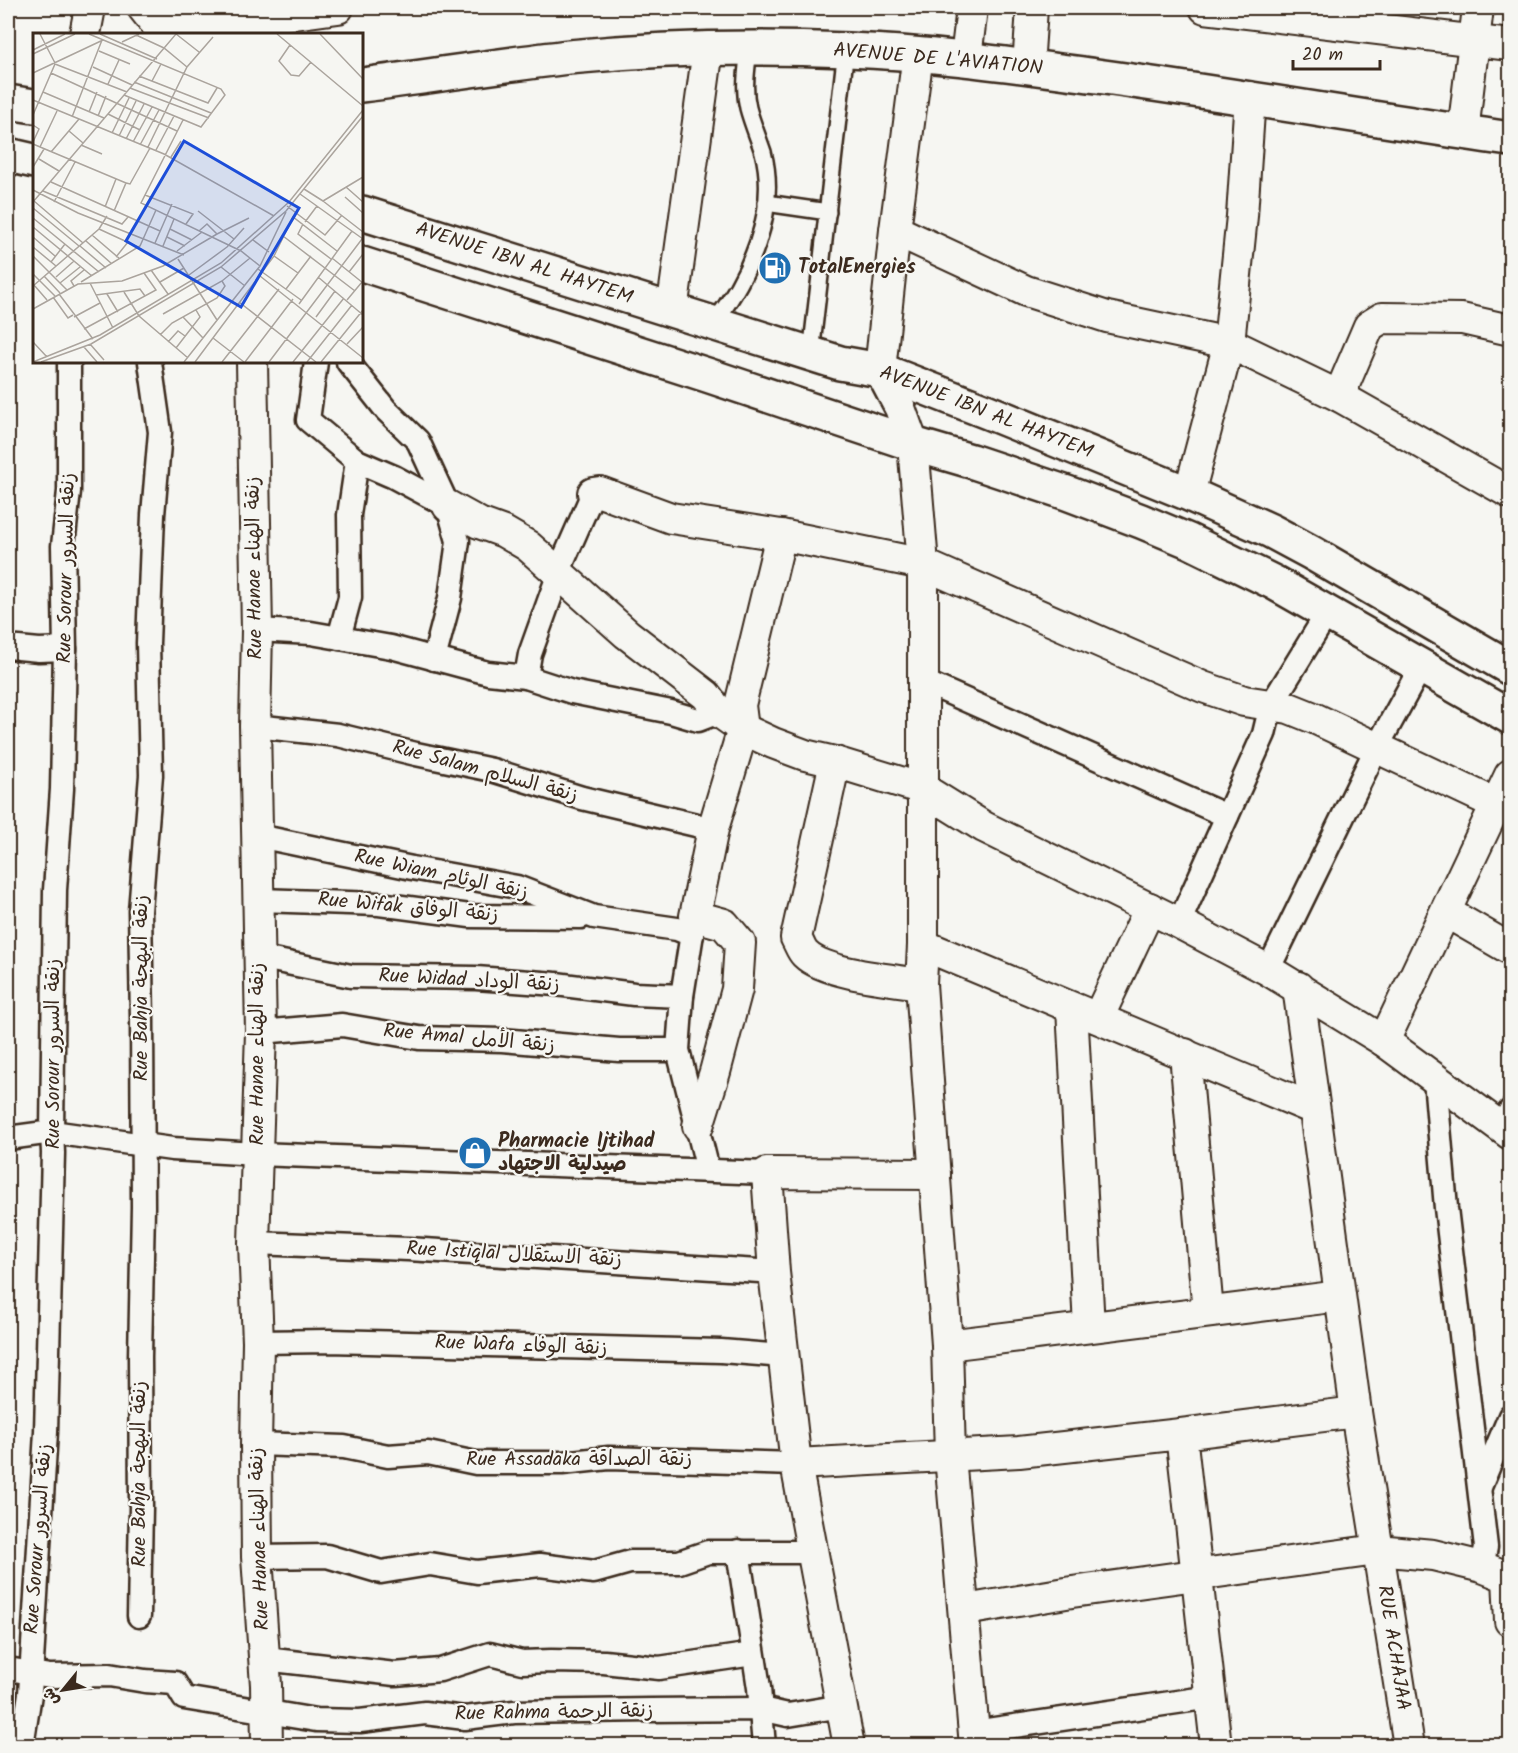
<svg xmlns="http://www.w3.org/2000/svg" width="1518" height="1753" font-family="Kalam,'Playpen Sans Arabic',sans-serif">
<rect width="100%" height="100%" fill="#f6f6f2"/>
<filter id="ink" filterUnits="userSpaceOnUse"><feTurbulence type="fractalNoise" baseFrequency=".0167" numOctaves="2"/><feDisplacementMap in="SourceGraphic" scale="12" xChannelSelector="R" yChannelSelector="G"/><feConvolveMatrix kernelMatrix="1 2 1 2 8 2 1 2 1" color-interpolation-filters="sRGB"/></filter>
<g filter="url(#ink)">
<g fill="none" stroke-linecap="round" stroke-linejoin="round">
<defs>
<g id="service">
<path d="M766 203 828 212"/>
<path d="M713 324C749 277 779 213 763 152 758 137 752 123 748 108 743 88 747 68 749 48"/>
<path d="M811 354 846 49"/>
</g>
<g id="pedestrian">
<path d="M316 362 308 420 357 461 394 477 448 506 458 541 450 598 434 659"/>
<path d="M348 362 386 410 418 441 448 506"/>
<path d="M257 630 311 633 391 647 488 673 526 677 572 692 671 712 698 720 719 712"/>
<path d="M339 638 350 597 349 515 357 461"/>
<path d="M8 647 39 650 65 649"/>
<path d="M526 677 530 654 564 559 593 493"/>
<path d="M925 682 1227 816"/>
<path d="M255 726 338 735 416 754 492 770 582 798 713 829"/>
<path d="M258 836 412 868 517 887 594 917 677 929 692 935"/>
<path d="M259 900 379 904 470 916 581 917"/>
<path d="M694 921 682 996 678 1050 708 1170"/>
<path d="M1179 923 1264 734 1271 705 1328 612"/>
<path d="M258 957 351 976 476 978 556 984 634 994 682 996"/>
<path d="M1268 970 1376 749 1422 665"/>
<path d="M261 1032 342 1025 419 1038 502 1040 619 1050H678"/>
<path d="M1435 1079 1446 1208 1486 1547 1482 1567"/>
<path d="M1502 1127 1510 1111"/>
<path d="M8 1138 52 1132 172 1149 257 1154 767 1173"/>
<path d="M254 1243 408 1249 774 1272"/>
<path d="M258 1342 329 1341 721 1351 784 1356"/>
<path d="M256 1444 344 1447 388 1456 428 1453 476 1463H562L609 1458 796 1464"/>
<path d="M1480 1487 1510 1416"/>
<path d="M738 1551 759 1688 764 1746"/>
<path d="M257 1557 327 1556 381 1572 430 1564 477 1572 540 1565 594 1572 630 1562H679L708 1552H812"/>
<path d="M139 1616 141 1507 140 1357 143 1207 142 1019 140 911 151 775 148 643 153 515 160 432 150 362"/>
<path d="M265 1659 395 1674 440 1670 490 1654 522 1662 551 1661 604 1662 659 1668 753 1654"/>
<path d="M8 1669 50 1676 109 1675 145 1681 175 1683 184 1698 316 1720 360 1721 425 1713 465 1718 514 1712 651 1710 761 1709 788 1715 842 1706"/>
<path d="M974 1732 1211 1697"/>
<path d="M22 1746 30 1694 46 1432 53 1153 52 1132 55 890 62 789 65 649 63 546 69 491V362"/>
</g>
<g id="minor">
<path d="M143 8 158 27 184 29 338 8"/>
<path d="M1205 8 1510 45"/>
<path d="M85 34 90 8"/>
<path d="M918 54 895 230 880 370 900 408 913 444 923 564V945L921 984 947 1345 950 1456 975 1746"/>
<path d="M966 58 972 8"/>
<path d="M1028 67 1032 8"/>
<path d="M1463 132 1478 8"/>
<path d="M895 230 1026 291 1107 317 1229 343 1339 396 1510 493"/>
<path d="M672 311 708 49"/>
<path d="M252 362 257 630 255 726 261 1032 254 1243 258 1342 256 1444 257 1557 266 1685 267 1746"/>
<path d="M1339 396 1369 326 1382 318 1462 319 1510 330"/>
<path d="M593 493 600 492 671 518 781 535 923 564 1203 687 1244 701 1289 708 1314 718 1496 804"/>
<path d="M1189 494 1229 343 1242 216 1250 97"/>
<path d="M448 506 479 523 504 532 528 546 627 634 706 695 719 712 743 729 773 743 805 755 835 762 796 938C799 943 801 950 805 954 825 974 894 980 921 984"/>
<path d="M835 762 923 789 984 827 1179 923 1268 970 1384 1041 1510 1134"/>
<path d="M1446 912 1510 949"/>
<path d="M923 945 1314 1109"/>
<path d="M1298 987 1356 1412 1409 1746"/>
<path d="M1072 1008 1089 1327"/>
<path d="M1098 1018 1150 908"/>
<path d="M1384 1041 1510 775"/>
<path d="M1185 1054 1208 1312"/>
<path d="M698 1126 715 1072 737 989 740 943 724 924 695 916 713 829 743 729 740 705 781 535"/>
<path d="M947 1345 1340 1296"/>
<path d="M1181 1434 1216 1746"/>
<path d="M796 1464 1019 1452 1181 1434 1356 1412"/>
<path d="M1508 1577 1510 1621"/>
<path d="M965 1610 1072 1592 1377 1550 1433 1555 1482 1567 1510 1578"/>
<path d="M849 1746 796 1464 774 1272 767 1173 935 1174"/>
</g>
<g id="tertiary">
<path d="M362 85C431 76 500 65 569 57 661 48 755 46 848 50 931 53 1014 65 1097 76 1235 95 1372 119 1510 139"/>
<path d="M8 102 34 106"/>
<path d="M8 155 34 161"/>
<path d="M362 213 840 363 880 370 988 412 1189 494 1271 531 1312 553 1510 668"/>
<path d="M362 264 707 375 913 444 971 461 1067 493 1141 521 1189 541 1275 583 1510 717"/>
</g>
</defs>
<!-- service casing -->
<use href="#service" stroke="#3b2a1e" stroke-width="20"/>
<!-- pedestrian casing -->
<use href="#pedestrian" stroke="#3b2a1e" stroke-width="27"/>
<!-- minor casing -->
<use href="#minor" stroke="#3b2a1e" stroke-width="34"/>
<!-- tertiary casing -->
<use href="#tertiary" stroke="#3b2a1e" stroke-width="38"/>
<!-- service -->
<use href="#service" stroke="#f6f6f2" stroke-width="15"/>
<!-- pedestrian -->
<use href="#pedestrian" stroke="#f6f6f2" stroke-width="22"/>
<!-- minor -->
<use href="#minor" stroke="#f6f6f2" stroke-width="30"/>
<!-- tertiary -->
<use href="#tertiary" stroke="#f6f6f2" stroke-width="33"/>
</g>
</g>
<!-- icons -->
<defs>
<symbol id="fuel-disc" viewBox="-11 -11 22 22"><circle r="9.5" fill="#1f6fb2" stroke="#f6f6f2"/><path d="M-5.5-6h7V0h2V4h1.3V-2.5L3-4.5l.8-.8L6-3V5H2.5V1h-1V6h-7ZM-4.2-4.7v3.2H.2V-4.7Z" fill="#fff"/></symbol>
<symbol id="shop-disc" viewBox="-11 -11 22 22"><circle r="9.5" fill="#1f6fb2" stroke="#f6f6f2"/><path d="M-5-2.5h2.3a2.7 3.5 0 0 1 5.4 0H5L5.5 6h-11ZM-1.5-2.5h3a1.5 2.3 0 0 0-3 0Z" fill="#fff"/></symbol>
</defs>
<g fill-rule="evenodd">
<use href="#fuel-disc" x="756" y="249" width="38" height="38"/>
<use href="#shop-disc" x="456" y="1134" width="38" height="38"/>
</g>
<g text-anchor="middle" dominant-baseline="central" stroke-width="4.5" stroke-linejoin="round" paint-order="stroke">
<!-- street labels -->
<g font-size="20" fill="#3b2a1e" stroke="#f6f6f2">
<text transform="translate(938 60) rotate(5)">AVENUE DE L'AVIATION</text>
<text transform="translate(524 264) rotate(18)">AVENUE IBN AL HAYTEM</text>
<text transform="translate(986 413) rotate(21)">AVENUE IBN AL HAYTEM</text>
<text transform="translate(67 568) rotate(-89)">Rue Sorour زنقة السرور</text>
<text transform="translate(255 568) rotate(-91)">Rue Hanae زنقة الهناء</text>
<text transform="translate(485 772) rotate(15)">Rue Salam زنقة السلام</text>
<text transform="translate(441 875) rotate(12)">Rue Wiam زنقة الوئام</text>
<text transform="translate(408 908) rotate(5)">Rue Wifak زنقة الوفاق</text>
<text transform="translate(469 981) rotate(3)">Rue Widad زنقة الوداد</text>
<text transform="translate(142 988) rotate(-90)">Rue Bahja زنقة البهجة</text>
<text transform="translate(469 1039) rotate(5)">Rue Amal زنقة الأمل</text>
<text transform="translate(54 1054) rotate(-90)">Rue Sorour زنقة السرور</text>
<text transform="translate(258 1054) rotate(-90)">Rue Hanae زنقة الهناء</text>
<text transform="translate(514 1255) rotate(3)">Rue Istiqlal زنقة الاستقلال</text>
<text transform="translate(521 1346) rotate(2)">Rue Wafa زنقة الوفاء</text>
<text x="579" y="1460">Rue Assadaka زنقة الصداقة</text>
<text transform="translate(140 1474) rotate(-90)">Rue Bahja زنقة البهجة</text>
<text transform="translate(39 1539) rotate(-86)">Rue Sorour زنقة السرور</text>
<text transform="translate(260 1539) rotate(-92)">Rue Hanae زنقة الهناء</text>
<text transform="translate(1393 1648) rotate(81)">RUE ACHAJAA</text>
<text transform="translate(554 1713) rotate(-1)">Rue Rahma زنقة الرحمة</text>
</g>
<!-- poi labels -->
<g font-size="20" font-weight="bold" fill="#3b2a1e" stroke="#f6f6f2" text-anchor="start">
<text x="798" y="268">TotalEnergies</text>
<text x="498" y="1142">Pharmacie Ijtihad<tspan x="498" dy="23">صيدلية الاجتهاد</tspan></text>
</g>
</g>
<!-- overview -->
<g transform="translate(33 33)">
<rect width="330" height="330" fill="#f6f6f2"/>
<path fill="none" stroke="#aba49d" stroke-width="1.5" d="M7 1 22 30M56 1 188 56 192 62 168 94 91 62M67 1 124 26M244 1 330 73M287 1 330 46M103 2 131 15 154 34M89 9 106 1M257 12 246 28 258 42 266 43 278 29M0 17 32 1M66 18 97 31M0 21 42 1M60 34 99 52M0 40 70 7M18 40 144 98M106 43 175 70 184 55M119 48 128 31M101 49 178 80M75 51 86 27M97 55 176 85M10 59 71 85M0 67 131 121 241 183M56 79 64 59M75 81 107 97M0 82 22 31 94 59M65 83 73 63M39 84 69 7M150 87 108 170 208 218 227 233M0 92 6 96 0 109M36 98 50 110M79 100 96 65M86 103 103 68M93 106 111 71M100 109 119 74M0 111 93 150M48 112 69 121M107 112 126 77M7 114 24 78M115 114 154 34 180 4M123 117 141 83M18 119 46 86M138 124 148 108M6 126 26 138M0 134 11 116M18 149 127 198M313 154 330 169M271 156 290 168 330 144M0 157 45 180 151 222M10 158 89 191 95 184M267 161 330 206M112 162 160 181 153 191M312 164 330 180M1 168 50 210M290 168 330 199M0 169 143 1 166 19M21 169 42 129M254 173 292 202 309 182M72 174 83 146M0 175 46 213M81 178 93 150 97 151 117 115M165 178 201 206M0 185 66 239M272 189 284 173M270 191 265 201 298 226M0 194 59 243M66 196 105 214M137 196 159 207M166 198 174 191 184 201 216 185M59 202 87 226M250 203 322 258M0 204 22 223M134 204 152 213M220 207 236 219M53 208 79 231M122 210 139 171M47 213 73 235M130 213 141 186M0 214 23 233M144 218 169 199M0 223 34 257M241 223 260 184 304 218M83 224 95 209M299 225 330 250M145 226 184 287M18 229 32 211M188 234 212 253M225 236 268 267M118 237 135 261M316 239 330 221M0 241 22 263M156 242 194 214 211 195M11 243 27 260M227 243 330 325M23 244 41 228M285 244 330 282M48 249 107 213 123 177M127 249 151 235M27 250 47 234M57 250 80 295M1 252 14 267M0 253 66 196 74 183M41 253 38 248 51 237M253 256 278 223M91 259 106 283 155 325M26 261 60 306M74 261 85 279M63 262 107 256 112 263M20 264 35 285 40 282M314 267 329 249M206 269 283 329M266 271 319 198M0 276 45 251 89 248 130 233 184 201M130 281 189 248 217 225M41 284 67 270M150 284 170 305M283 284 302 258M51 296 123 257 111 240M127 302 139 290 184 265 192 253 189 248M180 305 211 329M0 309 14 324M135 309 145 298 152 303M57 311 71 327M314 311 330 294M51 314 64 329M143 315 167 284 163 277M0 329 67 302 188 230 256 169 330 77M8 329 58 311 188 234 253 178 330 83M151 329 227 233 253 179M162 329 241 223 265 240M189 329 246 256M212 329 260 266M236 329 329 206M260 329 311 265M274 329 319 272M288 329 330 277"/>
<path fill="#1d4ed8" fill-opacity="0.15" stroke="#1d4ed8" stroke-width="3" d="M151 108 266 175 208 274 93 208Z"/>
<rect width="330" height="330" fill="none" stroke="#3b2a1e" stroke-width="3"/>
</g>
<!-- margin -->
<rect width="1518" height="1753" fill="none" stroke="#f6f6f2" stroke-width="30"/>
<rect x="15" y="15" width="1488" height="1723" fill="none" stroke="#3b2a1e" stroke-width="2" filter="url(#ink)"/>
<!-- north arrow -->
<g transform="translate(63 1690) rotate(240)" stroke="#f6f6f2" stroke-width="4.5" paint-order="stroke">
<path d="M0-4.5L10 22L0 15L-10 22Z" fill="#3b2a1e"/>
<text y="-9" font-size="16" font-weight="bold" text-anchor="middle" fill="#3b2a1e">ش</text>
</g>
<!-- scale -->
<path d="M1293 60v9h87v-9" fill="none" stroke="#3b2a1e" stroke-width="3"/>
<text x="1302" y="60" font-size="18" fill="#3b2a1e" stroke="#f6f6f2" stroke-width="4.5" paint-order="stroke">20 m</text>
</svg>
